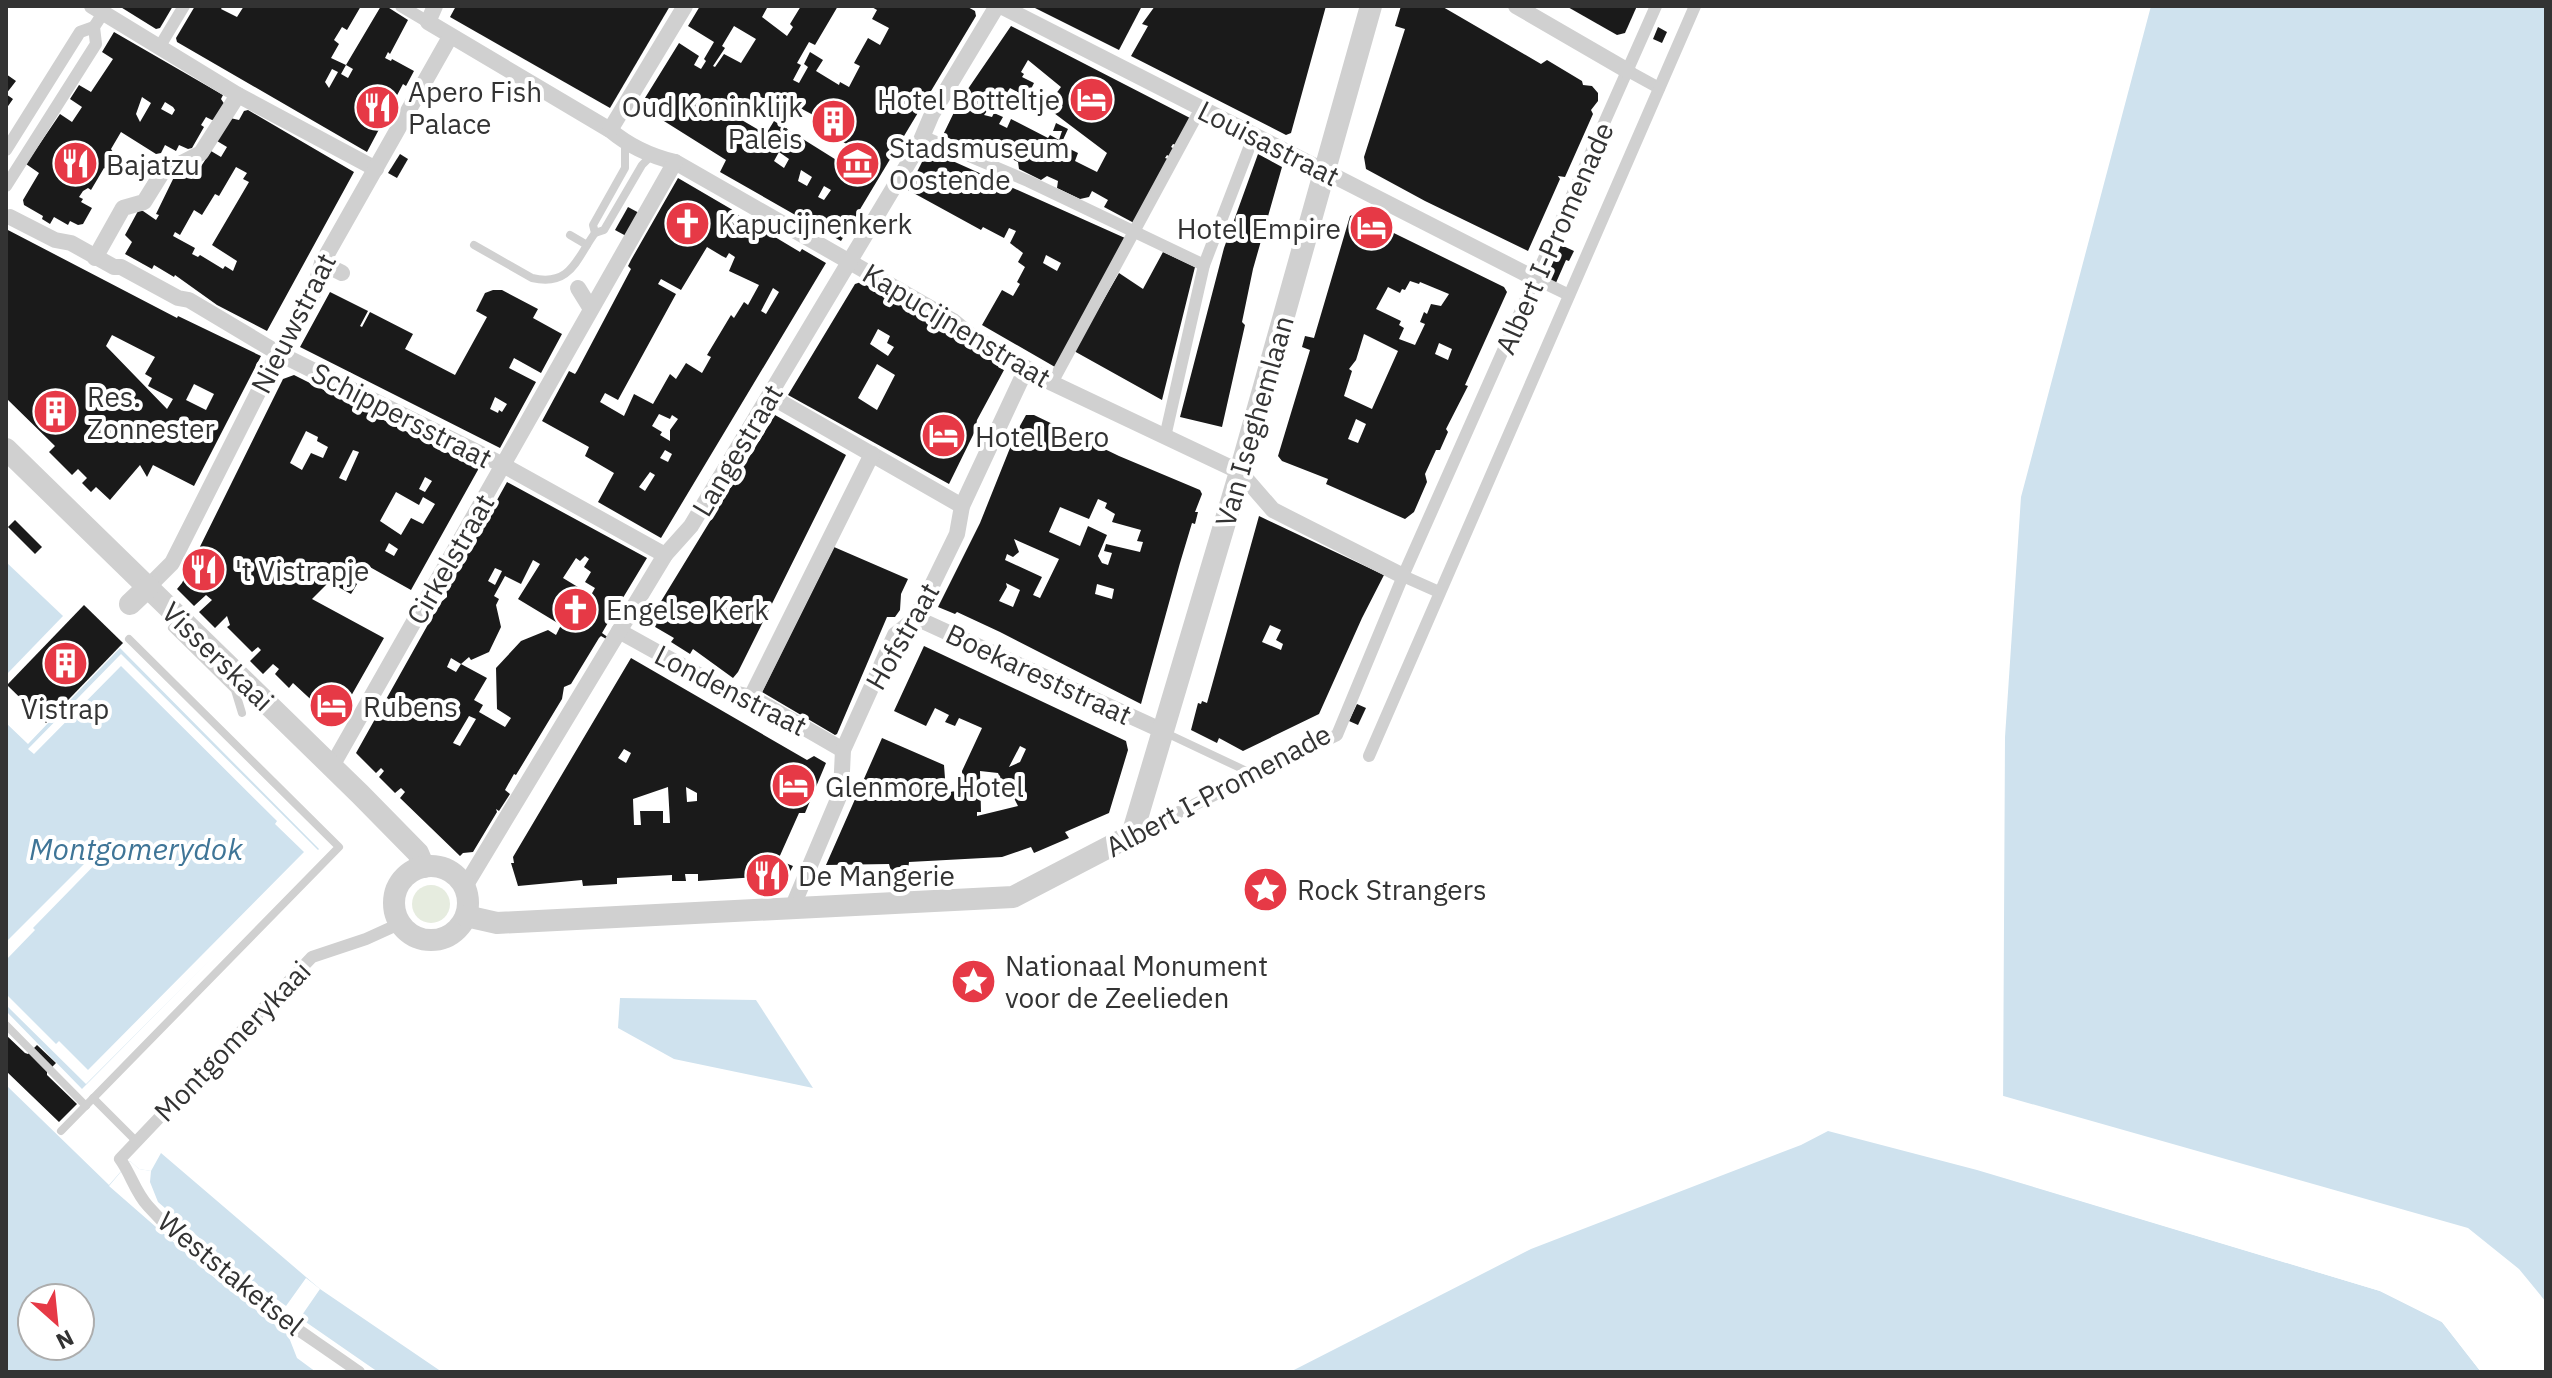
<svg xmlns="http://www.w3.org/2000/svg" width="2552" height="1378" font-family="'IBM Plex Sans',sans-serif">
<rect width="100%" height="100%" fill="#fff"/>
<!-- green -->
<circle fill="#e6ecdf" cx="431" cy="904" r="19"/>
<!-- water -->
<g fill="#cfe2ee" fill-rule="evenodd">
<path d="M2151 6H2546V1342L2537 1319 2458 1249 2003 1112 2005 737 2021 497Z"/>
<path d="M6 562 63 616 6 675Z"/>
<path d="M120 648 319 849 82 1089 6 1011V723L28 744Z"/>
<path d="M620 998 756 1000 813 1088 674 1059 618 1028Z"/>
<path d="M6 1085 109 1185 130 1161 139 1169 151 1171 161 1153 320 1289 442 1372H6ZM32 1298H80V1346H32Z"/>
<path d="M1828 1131 1977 1170 2380 1291 2442 1322 2481 1372H1290L1531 1249 1801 1145Z"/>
</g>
<!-- pier -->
<g fill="#fff">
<path d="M121 654 319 851 86 1084 6 1005V994L56 1044 59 1041 88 1070 304 852 275 824 277 821 121 666 34 754 28 749Z"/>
<path d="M109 839 115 844 33 928 35 930 6 960V942Z"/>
<path d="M2000 1095 2468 1228 2519 1269 2546 1302V1346L2542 1343 2534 1321 2456 1253 2002 1116 1999 1113Z"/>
<path d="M1903 1147 1978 1167 2381 1288 2445 1319 2485 1372H2481L2442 1322 2380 1291Z"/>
<path d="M130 1161 139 1169 151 1171 150 1182 158 1202 233 1267 286 1306 306 1278 320 1289 300 1318 378 1372H316L297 1358 288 1335 211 1275 109 1186Z"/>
</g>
<!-- building -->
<g fill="#1a1a1a" fill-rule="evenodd">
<path d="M119 6H173L160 28 156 29Z"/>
<path d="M195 6H223L221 9 237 17 244 6H361L347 30 342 27 334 40 339 44 331 58 346 65 341 74 348 78 353 69 346 65 381 6H386L408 20 390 54 388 52 385 58 391 61 392 59 414 71 406 86 403 84 367 152 177 42 176 38ZM332 69 338 72 329 88 325 82Z"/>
<path d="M456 6H670L610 108 450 17Z"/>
<path d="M700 6H763L767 8 762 17 787 36 793 27 790 24 801 6H838L815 45 809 42 797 63 801 65 793 80 799 83 808 67 804 64 810 52 823 60 816 71 839 85 840 82 849 87 860 66 854 63 868 38 880 45 889 28 872 19 877 10 870 6H966L975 11 976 16 841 241 720 172 726 160 640 106 679 43 699 56 694 65 701 69 706 61 704 59 714 42 688 26ZM734 26 756 39 741 63 724 54 715 67 713 66 725 48 722 46ZM774 94 830 124 826 132 850 146 847 150 851 153 846 160 840 157 838 161 774 121 766 134 774 139 766 153 756 146 764 133 740 119 744 114 748 116 759 96 770 102ZM779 152 789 159 784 168 774 161ZM801 170 812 177 807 186 798 181ZM824 186 831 190 824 200 818 197Z"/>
<path d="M1031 6H1142L1119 50Z"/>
<path d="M1155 6H1326L1291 133 1286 135 1131 56 1148 26 1142 24Z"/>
<path d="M1401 6 1443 7 1541 64 1547 60 1582 81 1583 85 1592 86 1598 93V101L1591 110 1593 114 1565 177 1558 176 1560 179 1528 251 1425 201 1366 169 1364 157 1405 29 1395 26Z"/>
<path d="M1566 6H1637L1625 33 1617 35Z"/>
<path d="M1011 26 1190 118 1176 145 1173 144 1171 147 1180 152 1176 160 1167 155 1165 158 1168 159 1134 223 1104 207 1108 200 1092 191 1089 197 1080 199 1057 188 1058 181 1047 176 1041 180 1019 169 1018 162 996 151 998 148 990 144 984 156 943 135 959 102ZM1028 60 1061 87 1046 107 1107 153 1097 172 1075 161 1078 153 1064 146 1066 143 1062 142 1068 129 1056 123 1053 131H1062L1059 140 1050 135 1048 138 1011 119 1007 128 999 124 1003 117 994 113 992 117 984 115 996 99 1001 102 1010 88 1027 97 1034 83 1022 77 1024 74 1021 72Z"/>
<path d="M1658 27 1667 32 1662 43 1653 39Z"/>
<path d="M114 32 223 95 221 99 225 105 217 119 212 120 206 117 201 125 204 127 192 148 188 149 179 145 176 151 165 145 161 153 156 154 121 132 111 149 115 155 106 169 104 168 91 190 88 188 83 191 79 197 83 199 81 202 92 208 83 224 78 225 70 221 68 225 54 217 50 224 42 219 43 216 24 205 23 200 39 173 26 164 60 114 72 122 82 107 70 99 79 85 91 92 113 59 102 52ZM142 97 151 103 140 122 136 114ZM165 102 173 107 175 110 172 115 161 109Z"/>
<path d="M6 74 16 81 6 94 13 99 6 109Z"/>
<path d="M248 110 354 172 267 331 217 305 175 275 174 277 154 265 152 269 125 254 132 242 125 235 138 211H143L156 220 159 215 156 214 176 173 191 172 196 165 200 168 211 151 221 157 227 147 217 141 230 118 239 120 244 111ZM236 167 247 173 243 179 249 182 212 245 237 261 233 271 225 266 223 269 200 255 198 257 192 254 195 248 173 236 175 232 180 235 194 210 202 215 215 194 219 196Z"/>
<path d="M928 150 1125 238 1055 367 982 325 1002 290 1013 296 1020 284 1017 282 1025 267 1018 262 1023 253 1010 243 1016 231 1009 228 1004 238 983 227 981 230 908 190ZM1046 255 1061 263 1057 271 1043 263Z"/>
<path d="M400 154 408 159 397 178 388 173Z"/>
<path d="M1258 154 1282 167 1253 269 1242 322 1245 325 1222 427 1180 417 1224 248Z"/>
<path d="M678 178 731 209 752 226 753 224 800 252 802 249 826 263 661 538 598 502 614 473 585 456 589 447 542 421 569 371 575 374 577 371 631 269 628 266 631 260ZM707 247 722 256 726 258 729 253 735 257 729 271 759 285 748 305 744 302 734 318 731 315 707 355 711 357 702 373 686 363 676 379 670 374 653 404 634 394 624 416 600 402 605 393 618 400 676 294 658 284 661 279 681 290ZM773 288 779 292 766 314 761 311ZM659 414 670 419 672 415 678 419 670 430V441L660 435 662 432 652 426ZM665 450 672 454 668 462 660 458ZM650 472 655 475 645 491 639 487Z"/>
<path d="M628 207 641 214 628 237 615 230Z"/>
<path d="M1355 214 1504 287 1507 292 1465 385 1468 386 1446 429 1448 432 1440 450H1436L1425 474 1427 482 1414 512 1405 519 1326 484 1328 479 1282 461 1278 456 1310 350 1302 347 1305 336 1314 338 1350 216ZM1410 281 1419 284 1420 282 1449 294 1441 306 1431 304 1427 314 1424 312 1420 322 1425 324 1415 345 1399 339 1404 328 1399 325 1401 321 1376 309 1388 287 1400 293 1402 289 1405 290ZM1364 334 1398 351 1372 409 1344 396 1352 371 1349 369 1356 360ZM1439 343 1452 349 1448 360 1435 354ZM1356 419 1366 424 1358 443 1348 439Z"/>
<path d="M6 229 177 318 178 316 261 356 194 486 153 465 147 477 140 465 110 500 96 487 91 492 82 483 87 478 78 469 72 475 49 452 55 446 6 398ZM112 335 155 357 145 374 152 378 148 386 173 399 167 409 106 346ZM194 384 214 394 206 410 186 400Z"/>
<path d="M1561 245 1574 251 1569 261 1566 260 1555 285 1545 280Z"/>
<path d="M1163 252 1195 267 1162 400 1074 351 1119 273 1143 289Z"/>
<path d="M861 282 1000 363 998 367 1004 370 977 420 975 431 949 484 788 395 855 284ZM878 329 890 336 887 343 894 347 888 356 870 344ZM877 364 895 375 877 410 858 398Z"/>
<path d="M493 290H502L538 309 533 318 562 334 541 373 514 358 509 368 536 382 500 448 300 347 330 292 368 311 360 326 362 327 370 312 413 334 405 349 455 375 487 317 476 311 485 293ZM495 397 507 404 502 412 499 410 498 413 490 409Z"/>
<path d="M294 375 479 468 411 590 368 566 351 594 329 582 312 599 384 638 338 719 333 720 293 683 289 688 275 674 279 669 273 664 263 674 250 661 261 650 258 647 252 652 227 627 230 625 227 616 215 628 199 612 212 600 206 595 194 606 177 589 182 583 283 379ZM306 431 318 437 317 441 328 447 323 458 311 453 302 470 290 463ZM353 450 359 452 346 481 339 478ZM425 477 432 481 425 492 419 489ZM396 492 419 505 423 497 435 504 423 524 411 518 401 535 380 521ZM389 543 398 549 394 556 385 551Z"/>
<path d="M775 415 846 455 738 672 733 678 693 649 690 654 671 642 674 638 650 624 649 621Z"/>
<path d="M1026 415H1034L1119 456 1200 490 1202 494 1195 512H1198L1195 524 1192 523 1180 563 1141 704 1000 632 957 612 955 614 938 607 980 523 1016 433ZM1098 499 1107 503 1105 508 1115 514 1112 522 1141 530 1137 541 1143 542 1140 552 1106 544 1104 551 1112 553 1108 565 1102 563 1098 556 1107 535 1088 526 1080 546 1049 532 1060 507 1089 519ZM1014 539 1059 559 1040 598 1033 595 1042 577 1005 560 1007 554 1013 557 1019 552ZM1006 583 1020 590 1013 607 999 601 1007 587ZM1097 584 1114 589 1112 599 1095 594Z"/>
<path d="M507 482 647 558 612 616 613 620 609 621 602 633 609 638 608 640 601 636 599 638 571 684 564 687 562 699 516 775 514 774 505 790 510 794 499 811 496 809 497 812 473 852 463 853 460 856 400 798 405 792 401 788 395 793 379 777 384 771 381 768 376 773 356 753 440 603 447 597V593L445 594ZM585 556 589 559 584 567 591 572 585 582 595 588 591 595 563 578 576 558 580 561ZM533 560 540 564 518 599 561 625 556 635 548 630 521 641 496 668 497 709 511 718 505 727 479 712 483 705 474 700 487 678 461 664 469 657 471 660 489 652 501 627 496 605 499 599 494 596 505 576 521 584ZM495 568 502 571 495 585 488 581ZM451 658 461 664 456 672 447 667ZM469 716 476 719 460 746 453 743Z"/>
<path d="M1259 516 1384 575 1362 618 1319 714 1243 751 1219 738 1217 743 1191 730 1198 703 1201 704 1202 701 1207 703ZM1270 625 1281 630 1276 640 1283 644 1281 650 1262 642Z"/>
<path d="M15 520 42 547 35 554 8 527Z"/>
<path d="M834 547 908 579 901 594 900 610 895 617H887L837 734 835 735 762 692Z"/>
<path d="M84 605 123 643 46 723 7 685Z"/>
<path d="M924 646 1126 741 1128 750 1109 813 1065 832 1069 838 1034 853 1031 847 1002 857 909 862 908 870 891 871 889 864 826 865 882 738 944 765 946 792 959 791 963 795 962 771 982 728 959 718 955 726 945 722 949 715 935 708 926 726 894 711ZM1020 746 1026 749 1020 762 1009 767ZM980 771 998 773 1009 798 1013 796 1018 806 977 816V812H981Z"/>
<path d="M631 658 807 760 814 756 826 763 805 813H799L778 860 793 866 788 875 698 881V874H685L686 881H672V875L617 878V884L583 886 582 880 518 886 511 863H514L513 857ZM624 749 631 753 626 763 618 758ZM668 787 670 823H663V811H640L641 825H634L633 799ZM686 787 697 793V801L687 802Z"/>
<path d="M1357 704 1366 708 1358 725 1349 721Z"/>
<path d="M6 1035 25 1053 28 1054 37 1045 56 1063 47 1072V1075L77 1104 59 1122 6 1071Z"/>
</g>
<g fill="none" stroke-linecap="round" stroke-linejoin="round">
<!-- service -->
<g stroke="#d0d0d0" stroke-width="8">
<path d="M625 143V168L593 225 595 233 604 230 642 165 651 156"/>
<path d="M570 235 587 245"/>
<path d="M474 245 532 278C571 287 576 259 595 233"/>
<path d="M172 628 235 690 242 713"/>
<path d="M1166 733 1255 775"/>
<path d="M6 1025 86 1106"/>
<path d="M93 1098 136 1141"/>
<path d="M61 1131 339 847 129 639"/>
</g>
<!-- pedestrian -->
<g stroke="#d0d0d0" stroke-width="12">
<path d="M401 6 428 22"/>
<path d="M160 46 184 6"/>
<path d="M1628 71 1659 88"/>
<path d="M922 136 1028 181 1204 265"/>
<path d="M6 150 80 32 94 27"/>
<path d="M6 186 96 44 94 27 103 13"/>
<path d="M1536 279 1569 295"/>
<path d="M1052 383 1201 108"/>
<path d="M1165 437 1204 265 1254 135"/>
<path d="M1403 576 1439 592"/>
<path d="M1369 756 1695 6"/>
<path d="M1132 835 1337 735 1403 576 1656 6"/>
<path d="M359 1372C287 1321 207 1272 148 1206 135 1192 131 1174 120 1159L312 957 366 939 399 924"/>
</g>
<!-- minor -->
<g stroke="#d0d0d0" stroke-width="16">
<path d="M92 6 238 95 376 169"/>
<path d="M435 6 428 22 610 130C630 147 650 156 675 162L953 321 971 336 1052 383 1240 472 1273 510 1403 576"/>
<path d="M1001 6 1536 279"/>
<path d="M1516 6 1628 71"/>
<path d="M610 130 685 6"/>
<path d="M10 217 55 240 71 243 114 267H121L178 298 189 300 278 353 503 465 665 555"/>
<path d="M95 258 123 208 144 202 162 173 201 153 238 95"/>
<path d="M322 263 342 273"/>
<path d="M578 288 591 309"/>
<path d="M770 396 962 506"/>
<path d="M148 587 172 563 278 353 313 294 322 263 450 37"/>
<path d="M916 618 1163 731"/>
<path d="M619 631 729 692 751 697 843 750"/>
<path d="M751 697 872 454"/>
<path d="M332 766 675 162"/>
<path d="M464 888 665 555 691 526 918 147 932 114 997 6"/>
<path d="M792 908 841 792 843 750 895 635 916 618 957 534 962 506 1026 369"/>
</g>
<!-- tertiary -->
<g stroke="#d0d0d0" stroke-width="22">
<path d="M6 449 360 794 418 853 424 867"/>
<path d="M130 604 148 587"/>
<circle cx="431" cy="903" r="37"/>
<path d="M466 916 497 923 1013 897 1132 835 1240 472 1371 6"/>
</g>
</g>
<!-- icons -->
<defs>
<symbol id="hotel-disc" viewBox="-11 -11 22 22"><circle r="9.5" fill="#e63946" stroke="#fff"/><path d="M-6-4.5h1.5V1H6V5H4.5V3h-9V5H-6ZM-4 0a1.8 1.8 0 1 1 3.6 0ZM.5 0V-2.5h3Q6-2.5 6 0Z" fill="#fff"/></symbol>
<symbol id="restaurant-disc" viewBox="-11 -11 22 22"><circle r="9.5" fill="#e63946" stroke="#fff"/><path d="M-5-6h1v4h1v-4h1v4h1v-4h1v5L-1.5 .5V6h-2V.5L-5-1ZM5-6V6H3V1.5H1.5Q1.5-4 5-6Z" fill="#fff"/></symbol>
<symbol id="building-disc" viewBox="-11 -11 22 22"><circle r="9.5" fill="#e63946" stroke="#fff"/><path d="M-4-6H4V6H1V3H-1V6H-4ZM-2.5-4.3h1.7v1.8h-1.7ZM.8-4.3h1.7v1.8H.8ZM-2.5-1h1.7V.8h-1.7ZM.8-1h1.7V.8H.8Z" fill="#fff"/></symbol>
<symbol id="museum-disc" viewBox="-11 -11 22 22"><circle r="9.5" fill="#e63946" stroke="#fff"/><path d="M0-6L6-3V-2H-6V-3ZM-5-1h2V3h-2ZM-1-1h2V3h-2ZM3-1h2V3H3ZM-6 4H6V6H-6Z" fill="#fff"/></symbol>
<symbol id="church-disc" viewBox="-11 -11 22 22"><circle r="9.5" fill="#e63946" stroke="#fff"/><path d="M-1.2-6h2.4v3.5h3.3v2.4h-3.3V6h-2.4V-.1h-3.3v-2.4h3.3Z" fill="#fff"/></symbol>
<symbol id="sight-disc" viewBox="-11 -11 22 22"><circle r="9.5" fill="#e63946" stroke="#fff"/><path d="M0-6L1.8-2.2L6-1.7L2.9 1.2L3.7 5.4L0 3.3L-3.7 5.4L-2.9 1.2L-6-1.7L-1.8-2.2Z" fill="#fff"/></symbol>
</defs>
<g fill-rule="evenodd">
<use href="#hotel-disc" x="1066" y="74" width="51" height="51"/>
<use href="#restaurant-disc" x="352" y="82" width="51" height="51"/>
<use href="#building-disc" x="808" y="96" width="51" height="51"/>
<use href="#museum-disc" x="832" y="138" width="51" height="51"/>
<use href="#restaurant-disc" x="50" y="138" width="51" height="51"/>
<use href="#church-disc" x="662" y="198" width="51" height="51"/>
<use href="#hotel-disc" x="1346" y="202" width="51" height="51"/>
<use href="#building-disc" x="30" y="386" width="51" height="51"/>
<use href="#hotel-disc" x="918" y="410" width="51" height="51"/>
<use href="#restaurant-disc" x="178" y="544" width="51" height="51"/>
<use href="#church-disc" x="550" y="584" width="51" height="51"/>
<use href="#building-disc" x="40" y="638" width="51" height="51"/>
<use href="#hotel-disc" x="306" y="680" width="51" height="51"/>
<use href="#hotel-disc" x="768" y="760" width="51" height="51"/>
<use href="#restaurant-disc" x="742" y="850" width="51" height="51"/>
<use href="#sight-disc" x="1240" y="864" width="51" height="51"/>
<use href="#sight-disc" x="948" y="956" width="51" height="51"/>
</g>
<g text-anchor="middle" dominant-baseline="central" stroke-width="8" stroke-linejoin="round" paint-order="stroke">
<!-- poi labels -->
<g font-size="28" fill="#333" stroke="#fff" text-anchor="start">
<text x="408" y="91">Apero Fish<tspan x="408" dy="32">Palace</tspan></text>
<text x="1060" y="99" text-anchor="end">Hotel Botteltje</text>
<text x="803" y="106" text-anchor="end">Oud Koninklijk<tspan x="803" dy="32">Paleis</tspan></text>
<text x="889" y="147">Stadsmuseum<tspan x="889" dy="32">Oostende</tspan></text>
<text x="106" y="164">Bajatzu</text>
<text x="718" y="223">Kapucijnenkerk</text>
<text x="1341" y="228" text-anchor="end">Hotel Empire</text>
<text x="87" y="396">Res.<tspan x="87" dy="32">Zonnester</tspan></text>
<text x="975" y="436">Hotel Bero</text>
<text x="235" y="570">'t Vistrapje</text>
<text x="606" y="609">Engelse Kerk</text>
<text x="363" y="706">Rubens</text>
<text x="65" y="708" text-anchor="middle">Vistrap</text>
<text x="825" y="786">Glenmore Hotel</text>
<text x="798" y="875">De Mangerie</text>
<text x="1297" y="889">Rock Strangers</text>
<text x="1005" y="965">Nationaal Monument<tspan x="1005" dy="32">voor de Zeelieden</tspan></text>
</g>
<!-- street labels -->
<g font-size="28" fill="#333" stroke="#fff">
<text transform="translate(1269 143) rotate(27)">Louisastraat</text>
<text transform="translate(1554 238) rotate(-66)">Albert I-Promenade</text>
<text transform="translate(293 323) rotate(-63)">Nieuwstraat</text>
<text transform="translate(957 325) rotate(31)">Kapucijnenstraat</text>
<text transform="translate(402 415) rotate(27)">Schippersstraat</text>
<text transform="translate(1254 421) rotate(-74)">Van Iseghemlaan</text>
<text transform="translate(737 450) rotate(-59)">Langestraat</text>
<text transform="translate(450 559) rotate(-60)">Cirkelstraat</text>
<text transform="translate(902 636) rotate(-60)">Hofstraat</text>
<text transform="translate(218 656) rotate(44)">Visserskaai</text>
<text transform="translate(1039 674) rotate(25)">Boekareststraat</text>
<text transform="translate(731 690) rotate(27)">Londenstraat</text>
<text transform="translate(1218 790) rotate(-28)">Albert I-Promenade</text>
<text transform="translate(232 1041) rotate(-46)">Montgomerykaai</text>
<text transform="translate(231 1273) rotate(39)">Weststaketsel</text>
</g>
<!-- water labels -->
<g font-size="30" font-style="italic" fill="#3f7597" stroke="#fff">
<text x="136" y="848">Montgomerydok</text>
</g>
</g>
<!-- border -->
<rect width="2552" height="1378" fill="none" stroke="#333333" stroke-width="16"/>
<!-- north arrow -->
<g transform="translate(56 1322) rotate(153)"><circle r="38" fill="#ffffff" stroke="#adadad" stroke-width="2"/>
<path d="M0-6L14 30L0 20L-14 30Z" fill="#e63946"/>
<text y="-12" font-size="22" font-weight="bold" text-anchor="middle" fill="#333333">N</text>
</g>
</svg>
